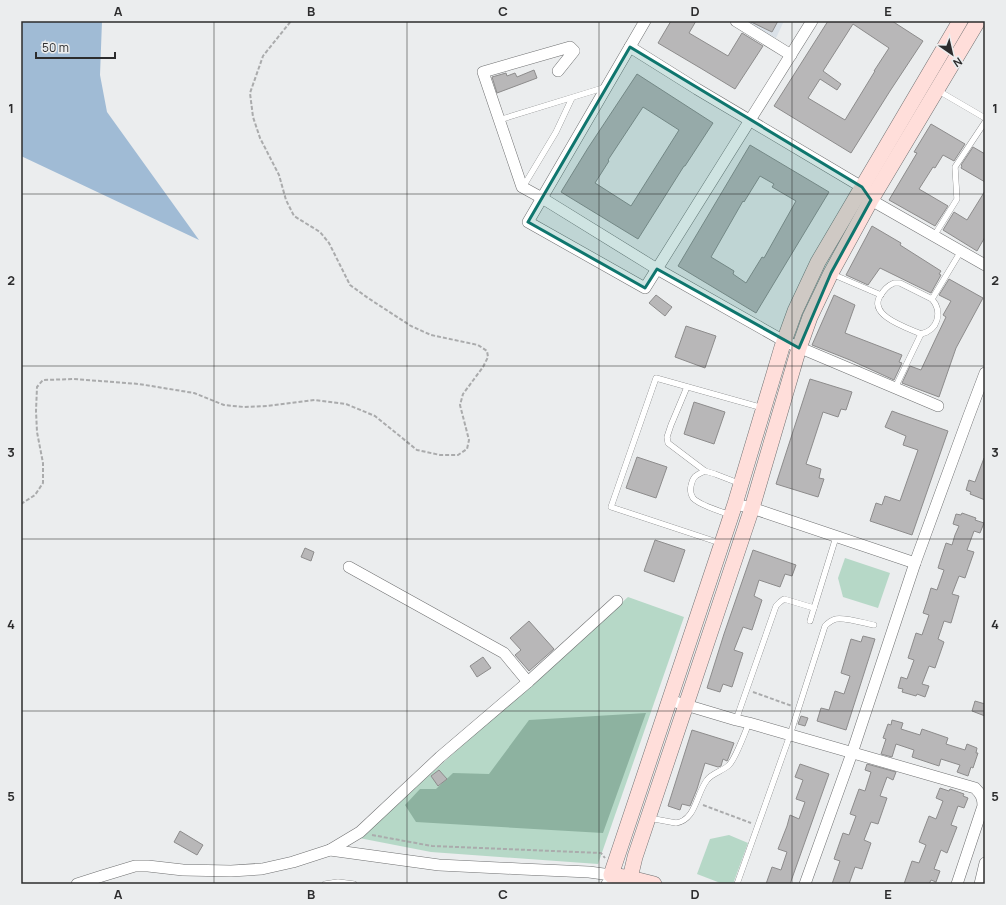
<svg xmlns="http://www.w3.org/2000/svg" width="1006" height="905" font-family="Manrope,sans-serif">
<rect width="100%" height="100%" fill="#ebedee"/>
<!-- built -->
<path fill="#dae1e8" d="M742 21H784L776 38Z"/>
<!-- green -->
<g fill="#b6d8c7">
<path d="M845 558 890 573 878 608 843 597 838 578Z"/>
<path d="M628 597 684 617 598 864 431 852 359 838Z"/>
<path d="M729 835 748 843 733 884H723L697 874 710 839Z"/>
</g>
<!-- forest -->
<path fill="#8db2a0" d="M646 713 603 833 416 822 405 805 420 789H436L453 773 489 774 529 720Z"/>
<!-- water -->
<path fill="#a0bbd5" d="M21 21H102L100 75 107 112 199 240 21 156Z"/>
<!-- building -->
<g fill="#b8b7b8" stroke="#8d8c8c" fill-rule="evenodd">
<path d="M671 21H696L689 33 728 56 742 33 763 46 735 89 702 69 658 43Z"/>
<path d="M749 21H778L772 32Z"/>
<path d="M828 21H892L923 41 890 91 851 153 774 106ZM853 24 889 48 874 71H875L845 120 808 98 820 79 837 90 841 84 823 71Z"/>
<path d="M534 70 537 78 497 93 492 77 506 73 507 76 515 73 517 77Z"/>
<path d="M637 74 713 123 685 166H684L638 239 561 192 588 148ZM643 107 679 130 631 206 595 183 609 161 608 160Z"/>
<path d="M931 124 965 144 954 161 943 155 935 168 933 167 919 189 948 206 935 226 889 200 917 153 914 152Z"/>
<path d="M750 145 829 192 756 313 678 266ZM760 176 774 184 772 187 796 201 764 258 762 257 746 283 733 274 734 271 711 257 743 201 744 202Z"/>
<path d="M973 147 985 154V182L961 168 962 166 961 165Z"/>
<path d="M985 191V237L977 251 943 230 954 212 967 220Z"/>
<path d="M872 226 901 243 900 245 941 271 939 274 941 275 931 293 880 268 868 285 846 275Z"/>
<path d="M949 279 983 298 956 348 939 397 902 383 910 366 921 370 936 338 946 317 943 315 951 301 939 295Z"/>
<path d="M656 295 672 307 665 316 649 303Z"/>
<path d="M834 295 855 305 845 333 902 355 899 362 902 363 894 380 850 360 812 345Z"/>
<path d="M686 326 716 336 705 368 675 357Z"/>
<path d="M810 379 852 392 846 410 841 409 838 417 823 412 806 464 821 469 819 478 824 479 818 497 776 484Z"/>
<path d="M694 402 725 412 714 444 684 434Z"/>
<path d="M892 411 900 414 948 431 912 535 870 521 876 503 882 505 885 496 900 501 918 450 903 445 906 436 885 427Z"/>
<path d="M637 457 667 467 656 498 626 488Z"/>
<path d="M984 458H985V500L970 494 971 492 966 490 969 480 975 482Z"/>
<path d="M962 513 976 518 975 520 984 523 980 533 974 531 967 550 974 552 965 578 959 576 952 594 959 596 951 623 944 621 938 639 944 642 935 668 929 666 922 684 929 686 925 697 917 694 916 696 902 692 903 689 898 688 901 677 907 679 914 660 908 658 916 633 922 635 929 615 923 613 928 598 931 588 937 590 944 570 938 568 941 558 946 543 952 545 955 535 959 526 953 524 956 514 961 515Z"/>
<path d="M655 540 685 550 674 582 644 571Z"/>
<path d="M305 548 314 552 311 561 301 557Z"/>
<path d="M753 550 796 565 792 576 785 574 780 587 759 580 754 596 762 600 752 630 743 627 734 650 743 653 732 687 723 684 720 692 707 688 724 634Z"/>
<path d="M529 621 554 649 529 671 515 655 521 650 510 638Z"/>
<path d="M863 636 875 639 846 730 817 721 821 708 829 710 835 691 844 694 850 676 841 673 851 639 861 642Z"/>
<path d="M483 657 491 668 477 677 470 666Z"/>
<path d="M975 701 985 704V716L972 711Z"/>
<path d="M801 716 808 718 805 726 798 724Z"/>
<path d="M892 720 903 723 901 729 920 735 922 729 948 738 946 744 965 750 967 744 977 748 976 753H978L973 768 971 767 968 776 957 772 960 765 941 759 939 766 912 757 914 750 896 744 892 757 881 754 886 739 883 738 888 724 891 725Z"/>
<path d="M692 730 734 743 728 759 727 761 723 759 721 766 718 767 705 763 697 789 690 806 682 804 680 810 668 806Z"/>
<path d="M800 764 829 774 790 884H766L772 867 781 870 787 852 778 849 787 826 790 815 799 819 805 802 796 799 803 780 795 777Z"/>
<path d="M867 764 896 772 893 780 887 777 880 796 887 798 878 824 871 822 864 840 871 843 862 869 855 867 849 884H832L840 861 834 859 843 833 849 835 856 816 850 814 859 789 865 791 871 772 865 770Z"/>
<path d="M439 770 447 779 438 786 431 776Z"/>
<path d="M940 788 949 791 950 789 964 794 963 796 968 798 964 808 958 806 951 825 957 827 947 853 941 850 934 869 940 871 936 882 931 880 929 884H904L912 861 919 863 926 845 919 842 929 816 936 819 943 801 936 798Z"/>
<path d="M180 831 203 845 197 855 174 842Z"/>
</g>
<g fill="none" stroke-linecap="round" stroke-linejoin="round">
<defs>
<g id="lane">
<path d="M937 90 985 118"/>
<path d="M499 120 606 87"/>
<path d="M523 187 556 132 572 98"/>
<path d="M934 236 957 199 955 167 985 122"/>
<path d="M832 274 881 295"/>
<path d="M894 283H900L932 299C943 312 938 330 921 334 908 328 868 316 880 296 884 290 887 286 894 283Z"/>
<path d="M932 299 961 251"/>
<path d="M687 387 671 425 667 437 668 443 705 471"/>
<path d="M895 388 921 334"/>
<path d="M731 515C722 512 699 505 693 498 691 495 690 490 691 486 693 476 696 475 705 471L715 474 741 484"/>
<path d="M720 543 611 507 656 378 763 408"/>
<path d="M810 621 836 537"/>
<path d="M736 720 776 606 780 602 784 599 814 608"/>
<path d="M649 818 676 823C696 820 696 794 707 780 712 773 723 771 729 765 736 758 745 732 749 723"/>
<path d="M325 884 338 882 354 884"/>
<path d="M737 884 790 735 825 626C828 623 831 620 836 619 844 617 864 623 874 625"/>
</g>
<g id="street">
<path d="M645 21 528 222 645 288 812 21"/>
<path d="M736 21 791 55"/>
<path d="M630 47 697 89 862 187 871 200 985 265"/>
<path d="M558 71 574 51 570 47 483 72 522 187 542 198 657 269 784 341 938 406"/>
<path d="M735 504 752 508 915 563"/>
<path d="M349 567 504 653 528 682"/>
<path d="M669 700 736 720 749 723 975 788C981 794 983 798 983 806L957 884"/>
<path d="M330 850 360 832 440 757 528 682 617 601"/>
<path d="M77 884 102 876 135 866H148L183 870 231 871 262 869 293 862 330 850 439 865 521 869 589 872 611 875 607 884"/>
<path d="M805 884 852 753 915 563 968 418 985 373"/>
<path d="M980 884 985 863"/>
</g>
<g id="secondary">
<path d="M630 878 635 857 752 508 799 348 810 317 831 273 871 200 978 21"/>
<path d="M654 884 630 878 611 875 735 504 782 347 795 311 818 262 960 21"/>
</g>
</defs>
<!-- lane casing -->
<use href="#lane" stroke="#6f7071" stroke-width="6"/>
<!-- street casing -->
<use href="#street" stroke="#6f7071" stroke-width="12"/>
<!-- secondary casing -->
<use href="#secondary" stroke="#6f7071" stroke-width="16"/>
<!-- path -->
<g stroke="#aaabac" stroke-width="2" stroke-dasharray="4 2" stroke-linecap="butt">
<path d="M21 504 35 495 43 483V463L37 432 36 411 37 387 43 380 74 379 139 384 194 393 224 405 244 407 267 406 315 400 346 404 375 416 417 450 440 455H458L467 449 469 440 460 405 463 394 483 367 488 357 487 351 478 345 431 335 411 326 368 298 350 285 329 243 320 232 294 216 286 200 279 175 260 138 253 117 250 93 263 56 291 21"/>
<path d="M753 692 792 706"/>
<path d="M703 805 751 823"/>
<path d="M372 835 432 846 601 853 605 858"/>
</g>
<!-- lane -->
<use href="#lane" stroke="#fff" stroke-width="5.5"/>
<!-- street -->
<use href="#street" stroke="#fff" stroke-width="11"/>
<!-- secondary -->
<use href="#secondary" stroke="#ffdeda" stroke-width="15"/>
</g>
<!-- marked area -->
<path fill="#0f766e" fill-opacity="0.2" stroke="#0f766e" stroke-width="3" stroke-linejoin="round" d="M630 47 862 187 871 200 831 273 799 348 657 269 645 288 528 222Z"/>
<!-- grid -->
<path fill="none" stroke="#2c2c2d" stroke-width="1" stroke-opacity="0.55" d="M214 21V884M407 21V884M599 21V884M792 21V884M21 194H985M21 366H985M21 539H985M21 711H985"/>
<!-- border -->
<rect width="1006" height="905" fill="none" stroke="#ebedee" stroke-width="44"/>
<!-- north arrow -->
<g transform="translate(952 54) rotate(146)" stroke="#ebedee" stroke-width="3" paint-order="stroke">
<path d="M0-3L7 15L0 10L-7 15Z" fill="#2c2c2d"/>
<text y="-6" font-size="11" font-weight="bold" text-anchor="middle" fill="#2c2c2d">N</text>
</g>
<!-- scale -->
<path d="M36 52v6h79v-6" fill="none" stroke="#2c2c2d" stroke-width="2"/>
<text x="42" y="52" font-size="12" fill="#2c2c2d" stroke="#ebedee" stroke-width="3" paint-order="stroke">50 m</text>
<rect x="22" y="22" width="962" height="861" fill="none" stroke="#2c2c2d" stroke-width="1.5"/>
<g font-size="13" text-anchor="middle" font-weight="bold" fill="#2c2c2d">
<text x="118" y="16">A</text>
<text x="311" y="16">B</text>
<text x="503" y="16">C</text>
<text x="695" y="16">D</text>
<text x="888" y="16">E</text>
<text x="11" y="113">1</text>
<text x="995" y="113">1</text>
<text x="11" y="285">2</text>
<text x="995" y="285">2</text>
<text x="11" y="457">3</text>
<text x="995" y="457">3</text>
<text x="11" y="629">4</text>
<text x="995" y="629">4</text>
<text x="11" y="801">5</text>
<text x="995" y="801">5</text>
<text x="118" y="899">A</text>
<text x="311" y="899">B</text>
<text x="503" y="899">C</text>
<text x="695" y="899">D</text>
<text x="888" y="899">E</text>
</g>
</svg>
